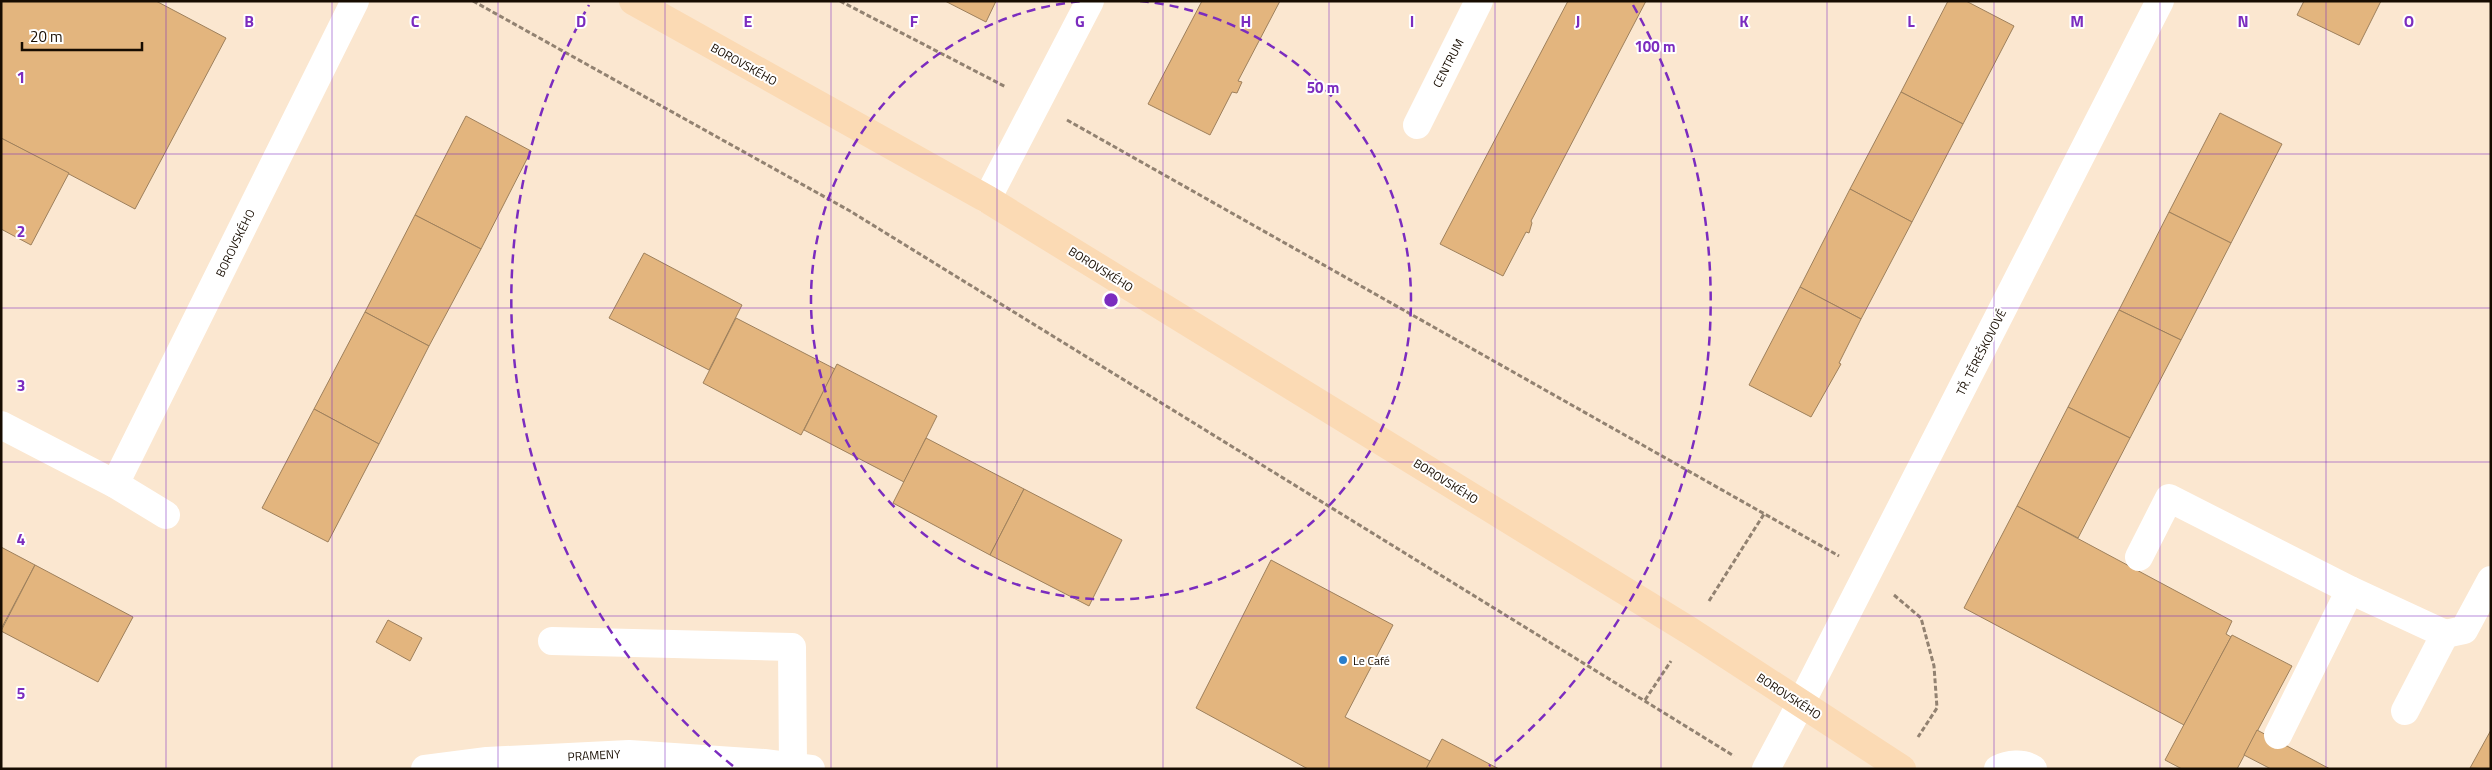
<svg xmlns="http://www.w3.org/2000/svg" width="2492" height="770" font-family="'Titillium Web',sans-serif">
<rect width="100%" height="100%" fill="#fbe7d0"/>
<!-- building -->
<g fill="#e3b57e" stroke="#9e805c">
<path d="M1 1H156L226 38 135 209 1 138Z"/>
<path d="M945 1H996L986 22Z"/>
<path d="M1202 1H1280L1238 81 1242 82 1237 93 1232 92 1210 135 1148 104Z"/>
<path d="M1568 1H1646L1531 221 1532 223 1529 233 1526 232 1503 276 1440 244Z"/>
<path d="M1948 1H1966L2014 26 1963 124 1901 92Z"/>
<path d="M2304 1H2381L2359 45 2297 15Z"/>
<path d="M1901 92 1963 124 1912 222 1850 189Z"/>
<path d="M2220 113 2282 144 2231 243 2169 212Z"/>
<path d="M466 116 531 151 481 249 415 215Z"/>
<path d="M1 138 69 173 31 245 1 229Z"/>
<path d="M1850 189 1912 222 1861 319 1800 287Z"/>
<path d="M2169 212 2231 243 2181 340 2119 310Z"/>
<path d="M415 215 481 249 429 346 365 312Z"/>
<path d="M644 253 742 305 709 370 609 318Z"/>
<path d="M1800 287 1861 319 1839 363 1841 364 1811 417 1749 385Z"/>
<path d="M2119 310 2181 340 2130 438 2068 407Z"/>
<path d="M365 312 429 346 379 444 314 409Z"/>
<path d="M736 318 835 369 801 435 703 383Z"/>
<path d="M837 364 937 416 904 482 804 430Z"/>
<path d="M2068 407 2130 438 2078 538 2017 506Z"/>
<path d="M314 409 379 444 328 542 262 508Z"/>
<path d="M926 438 1024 489 990 555 893 503Z"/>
<path d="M1024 489 1122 540 1089 606 990 555Z"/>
<path d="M2017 506 2232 621 2226 634 2231 637 2184 725 1964 608Z"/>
<path d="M1 547 35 565 1 629Z"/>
<path d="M1271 560 1393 625 1345 717 1430 761 1426 769H1308L1196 708Z"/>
<path d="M35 565 133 617 98 682 1 631Z"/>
<path d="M388 620 422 638 410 661 376 642Z"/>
<path d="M2232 635 2292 666 2237 769H2182L2165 760Z"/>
<path d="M2257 730 2330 769H2271L2244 755Z"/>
<path d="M2491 730V769L2470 768Z"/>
<path d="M1442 739 1499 769H1426Z"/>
</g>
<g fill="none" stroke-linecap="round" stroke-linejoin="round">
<!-- path -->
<g stroke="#928271" stroke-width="3" stroke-dasharray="5 2.5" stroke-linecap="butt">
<path d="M473 1 850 211 1734 756"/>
<path d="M840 1 1006 87"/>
<path d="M1067 120 1839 556"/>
<path d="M1894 595 1921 618 1934 666 1937 708 1918 737"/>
<path d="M1709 601 1764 514"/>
<path d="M1645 700 1671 661"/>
</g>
<!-- minor -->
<g stroke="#fff" stroke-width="28">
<path d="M1417 125 1479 1"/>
<path d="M987 199 1090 1"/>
<path d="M1 425 115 484 166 515"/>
<path d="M115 484 355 1"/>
<path d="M2139 557 2169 498 2350 590 2445 634 2464 630 2491 580"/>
<path d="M552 641 792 647 793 766"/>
<path d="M2405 711 2445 634"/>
<path d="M2278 735 2350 590"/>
<path d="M425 769 487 761 629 754 764 763 811 769"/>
<path d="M1766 769 1801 703 2160 1"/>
<path d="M1998 769C2008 764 2023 762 2033 769"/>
</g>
<!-- major -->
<path stroke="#fbdab4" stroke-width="28" d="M633 1 987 199 1690 631 1902 769"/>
</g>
<!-- grid -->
<path fill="none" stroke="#7b2cbf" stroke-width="1" stroke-opacity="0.55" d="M166 1V769M332 1V769M498 1V769M665 1V769M831 1V769M997 1V769M1163 1V769M1329 1V769M1495 1V769M1661 1V769M1827 1V769M1994 1V769M2160 1V769M2326 1V769M1 154H2491M1 308H2491M1 462H2491M1 616H2491"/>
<!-- distance rings -->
<g fill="none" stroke="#7b2cbf" stroke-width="2.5" stroke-dasharray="9 6">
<path d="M1140 1A300 300 0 1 1 1082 1"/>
<path d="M733 766A600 600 0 0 1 589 5M1633 5A600 600 0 0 1 1489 766"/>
</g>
<!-- markers -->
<circle fill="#297ecc" stroke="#fff" stroke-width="2" cx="1343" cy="660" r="5"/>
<g text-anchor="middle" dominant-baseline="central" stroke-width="4" stroke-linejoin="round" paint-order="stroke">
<!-- street labels -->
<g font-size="12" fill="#170c01" stroke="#fff">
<text transform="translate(1448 63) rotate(-63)">CENTRUM</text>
<text transform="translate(744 64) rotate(29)">BOROVSKÉHO</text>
<text transform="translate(235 243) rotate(-64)">BOROVSKÉHO</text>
<text transform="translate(1101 269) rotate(32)">BOROVSKÉHO</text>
<text transform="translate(1981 352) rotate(-63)">TŘ. TĚREŠKOVOVÉ</text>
<text transform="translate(1446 481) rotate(32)">BOROVSKÉHO</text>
<text transform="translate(1789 696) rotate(33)">BOROVSKÉHO</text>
<text transform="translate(594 755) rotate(-3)">PRAMENY</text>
</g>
<!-- poi labels -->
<g font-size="12" fill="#170c01" stroke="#fff" text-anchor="start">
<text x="1353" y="660">Le Café</text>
</g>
</g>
<g font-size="16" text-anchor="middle" font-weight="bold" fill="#7b2cbf" stroke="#fff" stroke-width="4" stroke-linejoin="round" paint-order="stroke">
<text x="249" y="27">B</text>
<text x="415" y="27">C</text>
<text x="581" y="27">D</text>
<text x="748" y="27">E</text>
<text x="914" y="27">F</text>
<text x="1080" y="27">G</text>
<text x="1246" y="27">H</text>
<text x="1412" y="27">I</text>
<text x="1578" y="27">J</text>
<text x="1744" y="27">K</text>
<text x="1911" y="27">L</text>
<text x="2077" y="27">M</text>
<text x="2243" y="27">N</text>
<text x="2409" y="27">O</text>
<text x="21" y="83">1</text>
<text x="21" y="237">2</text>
<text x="21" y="391">3</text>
<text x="21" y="545">4</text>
<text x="21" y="699">5</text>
</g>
<circle cx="1111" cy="300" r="8" fill="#7b2cbf" stroke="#fff" stroke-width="2.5"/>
<g font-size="15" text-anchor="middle" font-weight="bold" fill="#7b2cbf" stroke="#fff" stroke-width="4" stroke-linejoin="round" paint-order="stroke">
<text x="1655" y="52">100 m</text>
<text x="1323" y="93">50 m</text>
</g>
<!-- border -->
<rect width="2492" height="770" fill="none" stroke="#170c01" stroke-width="5"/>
<!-- scale -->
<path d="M22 42v8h120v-8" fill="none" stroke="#170c01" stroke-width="2.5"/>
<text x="30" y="42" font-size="15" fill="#170c01" stroke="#ffffff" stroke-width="4" paint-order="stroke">20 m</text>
</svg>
